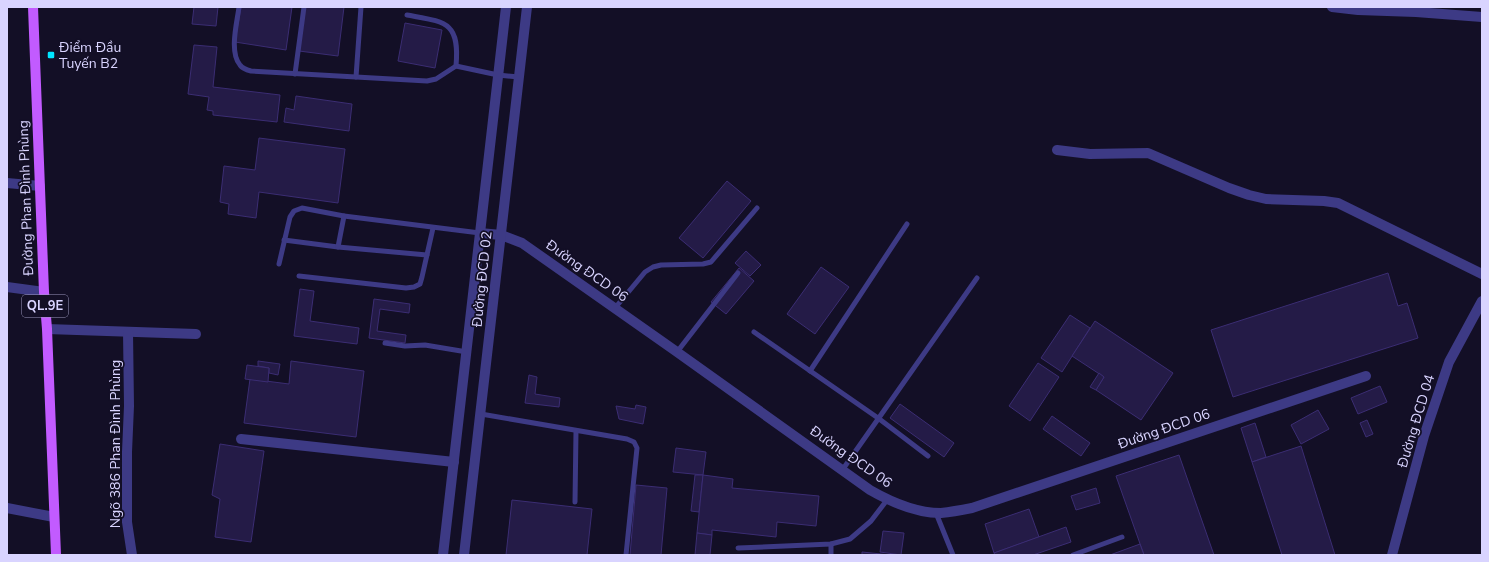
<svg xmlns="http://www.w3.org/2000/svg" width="1489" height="562" font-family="'Nunito Sans',sans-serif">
<rect width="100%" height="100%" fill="#130f26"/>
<!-- building -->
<g fill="#241b47" stroke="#3b2d73">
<path d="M194 7H218L216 26 192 24Z"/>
<path d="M241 7H292L286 50 235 42Z"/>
<path d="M304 7H344L338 56 299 51Z"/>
<path d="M405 23 442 30 435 68 398 61Z"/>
<path d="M194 45 217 47 213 87 280 95 277 122 213 115V111L207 110 209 97 188 94Z"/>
<path d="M296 96 352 104 349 131 284 122 286 108 294 110Z"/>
<path d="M259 138 345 149 338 203 259 192 256 218 228 214 229 204 220 202 224 166 255 170Z"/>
<path d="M727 181 751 201 703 258 679 238Z"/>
<path d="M746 251 761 265 750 276 735 263Z"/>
<path d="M821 267 849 287 815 334 787 314Z"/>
<path d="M739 268 754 281 726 314 711 302Z"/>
<path d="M1388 273 1398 306 1407 303 1418 338 1233 397 1211 330Z"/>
<path d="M300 289 314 291 310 321 359 328 357 344 294 336Z"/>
<path d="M374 299 410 304 409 313 380 309 377 331 406 335 405 343 369 338Z"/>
<path d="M1070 315 1090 328 1062 372 1041 358Z"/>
<path d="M1095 321 1173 373 1141 420 1096 390 1104 377 1072 356Z"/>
<path d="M258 361 280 364 278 375 269 373V368L258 366Z"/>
<path d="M291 361 364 371 356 437 244 423 250 379 289 384Z"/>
<path d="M1038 363 1059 377 1030 421 1009 406Z"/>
<path d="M247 365 269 368 268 382 245 379Z"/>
<path d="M1099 373 1104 377 1096 390 1090 387Z"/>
<path d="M529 375 537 377 535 394 560 398 559 407 525 403Z"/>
<path d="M1380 386 1387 402 1358 414 1351 398Z"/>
<path d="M900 404 954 443 944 457 890 418Z"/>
<path d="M636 405 646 407 643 424 619 419 616 406 635 409Z"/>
<path d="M1318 410 1329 429 1301 444 1291 425Z"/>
<path d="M1052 416 1090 443 1081 456 1043 429Z"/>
<path d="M1367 420 1373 434 1366 437 1360 423Z"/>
<path d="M1255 423 1266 457 1252 462 1241 428Z"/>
<path d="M220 444 264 451 251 542 215 537 220 499 212 495Z"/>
<path d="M1301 446 1335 555H1282L1252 462Z"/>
<path d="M676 448 706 452 703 475 673 472Z"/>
<path d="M1179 455 1214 555H1144L1116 476Z"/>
<path d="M695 475H703L699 512 691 511Z"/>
<path d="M703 475 733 479 732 488 819 496 816 526 777 522 776 537 712 530V535L697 533Z"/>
<path d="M636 485 667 488 661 555H630Z"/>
<path d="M1096 488 1100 503 1076 510 1071 496Z"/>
<path d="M512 500 592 509 587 555H506Z"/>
<path d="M1029 509 1039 537 994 553 985 524Z"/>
<path d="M1066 527 1071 542 1033 555H995L994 553Z"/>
<path d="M883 531 904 533 901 555 880 552Z"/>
<path d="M697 533 712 535 710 555H695Z"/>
<path d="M1140 544 1144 555H1110Z"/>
<path d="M862 552 891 555H862Z"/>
</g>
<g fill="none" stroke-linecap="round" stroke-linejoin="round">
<!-- service -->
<g stroke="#3d3a85" stroke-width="5">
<path d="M239 7C237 23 229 52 240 65 242 68 247 70 251 71L427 81 436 79 456 66 498 75 519 77"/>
<path d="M407 15C445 22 460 21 456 66"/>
<path d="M295 74 304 7"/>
<path d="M356 77 361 7"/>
<path d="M284 240 338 247 427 255"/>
<path d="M338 247 344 216"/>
<path d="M279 264 290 217 294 211 302 208 344 216 480 233"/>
<path d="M299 276 406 288 414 287 420 284 422 277 433 228"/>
<path d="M615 308 645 272 653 267 661 265 703 264 711 262 757 208"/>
<path d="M754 332 878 418 928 456"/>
<path d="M385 343 405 346 425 345 467 352"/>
<path d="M677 352 738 273"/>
<path d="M810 371 907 224"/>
<path d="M481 414 627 439 634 442 637 448 626 555"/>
<path d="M843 469 977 278"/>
<path d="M575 502 576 431"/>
<path d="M936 513 953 555"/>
<path d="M738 548 831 544 850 539 871 521 887 500"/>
<path d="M831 555V544"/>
<path d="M1073 555 1122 537"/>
</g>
<!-- minor -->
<g stroke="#3d3a85" stroke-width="10">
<path d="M1332 7 1358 10 1416 12 1482 17"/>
<path d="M1057 150 1090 154 1148 153 1229 188 1249 195 1266 199 1324 201 1338 203 1482 274"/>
<path d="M7 183 40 186"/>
<path d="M480 233 501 235 522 243 677 352 870 490C891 502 916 513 941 513 951 512 962 510 972 508L1366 376"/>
<path d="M7 287 44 292"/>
<path d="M47 329 196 334"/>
<path d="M128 332 129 406 127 452V522L132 555"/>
<path d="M241 439 454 462"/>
<path d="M7 508 54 517"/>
<path d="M443 555 506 7"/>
<path d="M464 555 527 7"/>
<path d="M1392 555 1424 436 1449 362 1482 301"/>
</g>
<!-- primary -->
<path stroke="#c25bff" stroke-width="10" d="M33 7 44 292 47 329 56 555"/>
</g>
<!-- markers -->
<rect fill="#00e5ff" stroke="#130f26" stroke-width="1.5" x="47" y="51" width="8" height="8" rx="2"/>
<g text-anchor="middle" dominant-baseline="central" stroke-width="3.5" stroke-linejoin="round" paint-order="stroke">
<!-- shield labels -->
<rect fill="#130f26" stroke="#9e99be" stroke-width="1" x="22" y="295" width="46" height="22" rx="3"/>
<g font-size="13" font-weight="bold" fill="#d9d4ff">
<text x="45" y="306">QL.9E</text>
</g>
<!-- poi labels -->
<g font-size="14" fill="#d9d4ff" stroke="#130f26" text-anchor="start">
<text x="59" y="47">Điểm Đầu<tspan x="59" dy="16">Tuyến B2</tspan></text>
</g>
<!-- street labels -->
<g font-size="14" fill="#d9d4ff" stroke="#130f26">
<text transform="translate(26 198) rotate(-92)">Đường Phan Đình Phùng</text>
<text transform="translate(587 271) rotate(35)">Đường ĐCD 06</text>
<text transform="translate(482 279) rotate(-84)">Đường ĐCD 02</text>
<text transform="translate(1416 421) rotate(-73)">Đường ĐCD 04</text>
<text transform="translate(1164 429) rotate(-19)">Đường ĐCD 06</text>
<text transform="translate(115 444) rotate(-90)">Ngõ 386 Phan Đình Phùng</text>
<text transform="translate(851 457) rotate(35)">Đường ĐCD 06</text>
</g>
</g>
<!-- border -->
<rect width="1489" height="562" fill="none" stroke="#d9d4ff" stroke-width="16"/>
</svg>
